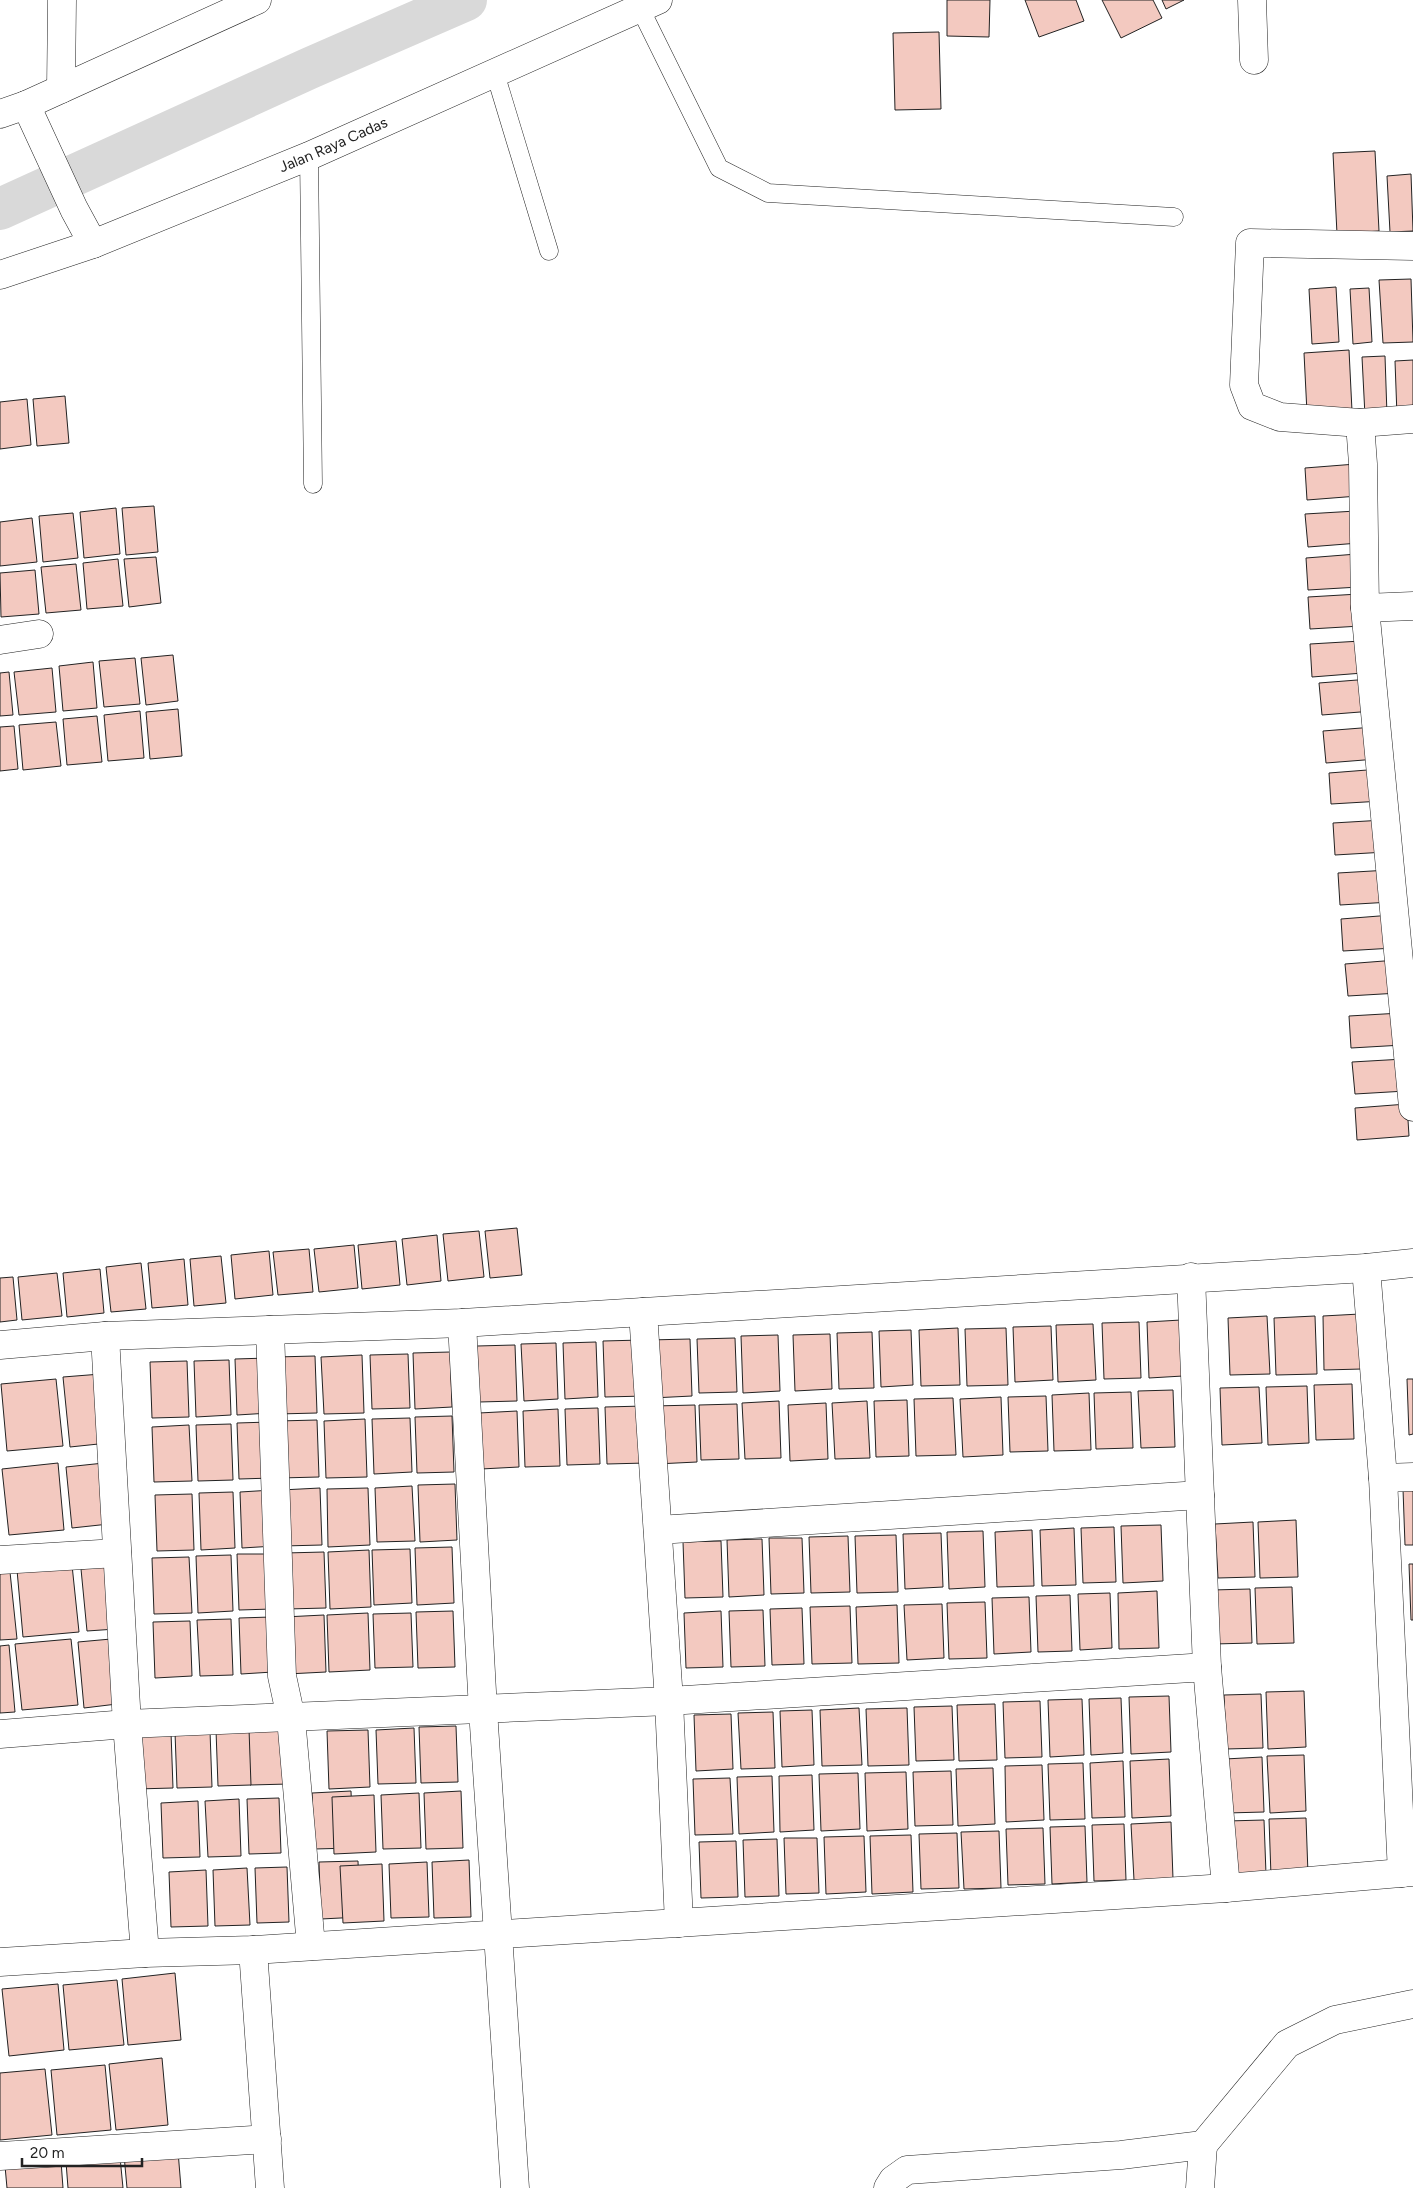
<svg xmlns="http://www.w3.org/2000/svg" width="1413" height="2188" font-family="Figtree,sans-serif">
<rect width="100%" height="100%" fill="#fff"/>
<g fill="none" stroke-linecap="round" stroke-linejoin="round">
<!-- canal -->
<path stroke="#d9d9d9" stroke-width="42" d="M0 209 310 68 466 0"/>
</g>
<!-- building -->
<g fill="#f3c9c0" stroke="#222">
<path d="M947 0H990L989 37 947 36Z"/>
<path d="M1025 0H1076L1084 21 1039 37Z"/>
<path d="M1102 0H1153L1162 18 1121 38Z"/>
<path d="M1162 0H1184L1166 9Z"/>
<path d="M939 32 941 109 895 110 893 33Z"/>
<path d="M1375 151 1379 231 1337 234 1333 153Z"/>
<path d="M1411 174 1413 231 1390 232 1387 176Z"/>
<path d="M1411 279 1413 342 1383 343 1379 280Z"/>
<path d="M1336 287 1339 342 1312 344 1309 289Z"/>
<path d="M1369 288 1372 342 1353 344 1350 289Z"/>
<path d="M1349 350 1352 411 1307 413 1304 353Z"/>
<path d="M1385 356 1387 415 1365 416 1362 357Z"/>
<path d="M1413 360V415L1397 416 1395 361Z"/>
<path d="M65 396 69 443 37 446 33 399Z"/>
<path d="M27 399 31 445 0 449V402Z"/>
<path d="M1356 464 1358 496 1307 500 1305 468Z"/>
<path d="M154 506 158 552 126 555 122 508Z"/>
<path d="M116 508 120 554 84 558 80 512Z"/>
<path d="M1356 511 1359 543 1308 547 1305 514Z"/>
<path d="M73 513 78 558 43 562 39 516Z"/>
<path d="M32 518 37 562 0 566V522Z"/>
<path d="M1357 554 1359 587 1308 590 1306 558Z"/>
<path d="M156 557 161 603 129 607 124 559Z"/>
<path d="M118 559 123 606 87 609 83 563Z"/>
<path d="M76 564 81 610 46 613 41 567Z"/>
<path d="M35 570 39 614 1 617 0 573Z"/>
<path d="M1359 594 1361 626 1310 629 1308 597Z"/>
<path d="M1361 641 1363 673 1312 677 1310 644Z"/>
<path d="M173 655 178 701 146 705 141 658Z"/>
<path d="M135 658 140 704 104 707 99 661Z"/>
<path d="M93 662 97 708 63 711 59 666Z"/>
<path d="M52 668 56 712 19 715 14 672Z"/>
<path d="M9 672 13 715 0 716V673Z"/>
<path d="M1370 679 1373 711 1322 715 1319 683Z"/>
<path d="M178 709 182 756 150 759 146 712Z"/>
<path d="M140 711 144 758 108 761 104 715Z"/>
<path d="M97 716 102 762 67 765 63 719Z"/>
<path d="M56 722 61 766 23 770 19 725Z"/>
<path d="M14 726 18 769 0 771V727Z"/>
<path d="M1374 727 1377 759 1326 763 1323 731Z"/>
<path d="M1380 769 1382 801 1331 804 1329 773Z"/>
<path d="M1384 820 1386 852 1335 855 1333 823Z"/>
<path d="M1389 870 1391 902 1340 905 1338 873Z"/>
<path d="M1392 915 1394 948 1343 951 1341 919Z"/>
<path d="M1397 960 1399 993 1348 996 1345 964Z"/>
<path d="M1401 1013 1403 1045 1351 1048 1349 1016Z"/>
<path d="M1404 1059 1406 1091 1355 1094 1352 1062Z"/>
<path d="M1407 1104 1409 1136 1357 1140 1355 1108Z"/>
<path d="M517 1228 522 1275 490 1278 485 1231Z"/>
<path d="M479 1231 484 1277 448 1281 443 1234Z"/>
<path d="M437 1235 441 1281 407 1285 402 1239Z"/>
<path d="M396 1241 400 1285 362 1289 358 1245Z"/>
<path d="M354 1245 358 1288 319 1292 314 1249Z"/>
<path d="M309 1249 313 1292 278 1295 273 1252Z"/>
<path d="M269 1251 273 1295 235 1299 231 1255Z"/>
<path d="M221 1256 226 1303 194 1306 190 1259Z"/>
<path d="M184 1259 188 1305 152 1308 148 1263Z"/>
<path d="M141 1263 146 1309 111 1312 106 1267Z"/>
<path d="M100 1269 104 1313 67 1317 63 1273Z"/>
<path d="M57 1273 62 1316 22 1320 18 1277Z"/>
<path d="M13 1277 17 1320 0 1322V1278Z"/>
<path d="M1360 1314 1362 1369 1324 1370 1323 1316Z"/>
<path d="M1267 1316 1270 1374 1230 1375 1228 1318Z"/>
<path d="M1315 1316 1317 1374 1276 1375 1274 1318Z"/>
<path d="M1181 1320 1183 1376 1149 1378 1147 1322Z"/>
<path d="M1139 1322 1141 1378 1104 1379 1102 1323Z"/>
<path d="M1093 1324 1096 1380 1058 1382 1056 1325Z"/>
<path d="M1051 1326 1053 1380 1015 1382 1013 1327Z"/>
<path d="M958 1328 960 1385 921 1386 919 1330Z"/>
<path d="M1006 1328 1008 1385 967 1386 965 1329Z"/>
<path d="M911 1330 913 1385 881 1387 879 1331Z"/>
<path d="M872 1332 874 1388 839 1389 837 1333Z"/>
<path d="M830 1334 832 1389 795 1391 793 1335Z"/>
<path d="M778 1335 780 1391 743 1393 741 1336Z"/>
<path d="M735 1338 737 1392 699 1393 697 1339Z"/>
<path d="M690 1339 692 1396 652 1398 649 1340Z"/>
<path d="M642 1340 645 1396 605 1397 603 1341Z"/>
<path d="M596 1342 598 1397 565 1399 563 1343Z"/>
<path d="M556 1343 558 1399 524 1401 521 1344Z"/>
<path d="M515 1345 517 1401 479 1402 477 1346Z"/>
<path d="M450 1352 452 1407 415 1409 413 1353Z"/>
<path d="M408 1354 410 1408 372 1409 370 1355Z"/>
<path d="M362 1355 364 1413 324 1414 321 1357Z"/>
<path d="M315 1356 317 1413 278 1414 275 1357Z"/>
<path d="M268 1358 270 1413 237 1415 235 1359Z"/>
<path d="M229 1360 231 1415 196 1417 194 1361Z"/>
<path d="M187 1361 189 1417 152 1418 150 1362Z"/>
<path d="M101 1374 108 1443 70 1447 63 1377Z"/>
<path d="M56 1379 63 1446 7 1451 1 1384Z"/>
<path d="M1407 1379H1413V1434L1409 1435Z"/>
<path d="M1352 1384 1354 1439 1316 1440 1314 1385Z"/>
<path d="M1307 1386 1309 1443 1268 1445 1266 1387Z"/>
<path d="M1259 1387 1262 1443 1222 1445 1220 1388Z"/>
<path d="M1173 1390 1175 1447 1141 1448 1138 1391Z"/>
<path d="M1131 1392 1133 1448 1096 1449 1094 1393Z"/>
<path d="M1089 1393 1091 1450 1054 1451 1052 1395Z"/>
<path d="M1046 1396 1048 1451 1010 1452 1008 1397Z"/>
<path d="M1001 1397 1003 1455 963 1457 960 1399Z"/>
<path d="M953 1398 956 1455 916 1456 914 1399Z"/>
<path d="M907 1400 909 1456 876 1457 874 1401Z"/>
<path d="M779 1401 781 1458 745 1459 742 1403Z"/>
<path d="M867 1401 870 1458 835 1459 832 1403Z"/>
<path d="M826 1403 828 1459 790 1461 788 1405Z"/>
<path d="M737 1404 739 1459 701 1460 699 1405Z"/>
<path d="M695 1405 697 1462 656 1464 654 1406Z"/>
<path d="M644 1406 646 1463 607 1464 605 1407Z"/>
<path d="M598 1408 600 1464 567 1465 565 1409Z"/>
<path d="M558 1409 560 1466 525 1467 523 1411Z"/>
<path d="M517 1411 519 1467 481 1469 479 1413Z"/>
<path d="M452 1416 454 1472 417 1473 415 1417Z"/>
<path d="M410 1418 412 1472 374 1474 372 1419Z"/>
<path d="M365 1419 367 1477 326 1478 324 1421Z"/>
<path d="M317 1420 319 1477 280 1478 278 1421Z"/>
<path d="M270 1422 273 1478 239 1479 237 1423Z"/>
<path d="M231 1424 233 1480 198 1481 196 1425Z"/>
<path d="M189 1425 192 1481 154 1482 152 1427Z"/>
<path d="M58 1463 64 1530 9 1535 2 1469Z"/>
<path d="M104 1463 109 1524 72 1528 66 1467Z"/>
<path d="M455 1484 457 1540 420 1542 418 1485Z"/>
<path d="M412 1486 415 1541 377 1542 375 1488Z"/>
<path d="M320 1488 322 1545 283 1546 281 1490Z"/>
<path d="M368 1488 370 1545 328 1547 327 1489Z"/>
<path d="M1403 1489H1413V1545H1405Z"/>
<path d="M273 1490 275 1546 242 1548 240 1492Z"/>
<path d="M233 1492 235 1548 201 1550 199 1493Z"/>
<path d="M192 1494 194 1550 157 1551 155 1495Z"/>
<path d="M1296 1520 1298 1577 1260 1578 1258 1522Z"/>
<path d="M1253 1522 1255 1577 1218 1578 1215 1524Z"/>
<path d="M1161 1525 1163 1581 1123 1583 1121 1526Z"/>
<path d="M1114 1527 1116 1582 1083 1583 1081 1528Z"/>
<path d="M1074 1528 1076 1585 1042 1586 1040 1530Z"/>
<path d="M1032 1530 1034 1586 997 1587 995 1532Z"/>
<path d="M983 1531 985 1587 949 1589 947 1532Z"/>
<path d="M941 1533 943 1587 905 1589 903 1534Z"/>
<path d="M896 1535 898 1592 857 1593 855 1536Z"/>
<path d="M848 1536 850 1592 811 1593 809 1537Z"/>
<path d="M769 1538H802L804 1593 771 1594Z"/>
<path d="M762 1539 764 1595 729 1597 727 1540Z"/>
<path d="M721 1541 723 1597 685 1598 683 1542Z"/>
<path d="M452 1547 454 1603 417 1605 415 1548Z"/>
<path d="M410 1549 412 1603 374 1605 372 1550Z"/>
<path d="M369 1550 371 1607 330 1609 328 1552Z"/>
<path d="M324 1552 326 1608 287 1609 285 1553Z"/>
<path d="M237 1554H270L273 1609 239 1610Z"/>
<path d="M231 1555 233 1611 198 1613 196 1556Z"/>
<path d="M189 1557 192 1613 154 1614 152 1558Z"/>
<path d="M1409 1564H1413V1620H1411Z"/>
<path d="M72 1565 79 1632 23 1637 17 1570Z"/>
<path d="M110 1566 116 1629 87 1631 81 1569Z"/>
<path d="M10 1572 17 1639 0 1640V1573Z"/>
<path d="M1292 1587 1294 1643 1257 1644 1255 1588Z"/>
<path d="M1250 1589 1252 1643 1214 1644 1212 1590Z"/>
<path d="M1157 1591 1159 1648 1119 1649 1118 1593Z"/>
<path d="M1110 1593 1112 1648 1080 1650 1078 1594Z"/>
<path d="M1070 1595 1072 1651 1038 1652 1036 1596Z"/>
<path d="M1029 1597 1031 1652 994 1654 992 1598Z"/>
<path d="M985 1602 987 1658 949 1659 947 1603Z"/>
<path d="M942 1604 944 1658 907 1660 904 1605Z"/>
<path d="M897 1605 899 1663 858 1664 856 1607Z"/>
<path d="M850 1606 852 1663 812 1664 810 1607Z"/>
<path d="M802 1608 804 1664 772 1665 770 1609Z"/>
<path d="M763 1610 765 1666 731 1667 729 1611Z"/>
<path d="M453 1611 455 1667 418 1668 416 1612Z"/>
<path d="M721 1611 723 1667 686 1668 684 1613Z"/>
<path d="M368 1613 370 1670 329 1672 327 1615Z"/>
<path d="M411 1613 413 1667 375 1668 373 1614Z"/>
<path d="M324 1615 326 1672 287 1674 284 1617Z"/>
<path d="M271 1617 273 1672 241 1674 239 1618Z"/>
<path d="M231 1619 233 1675 200 1676 197 1620Z"/>
<path d="M190 1621 192 1676 155 1678 153 1622Z"/>
<path d="M71 1639 78 1705 22 1710 15 1644Z"/>
<path d="M111 1639 117 1704 84 1708 78 1642Z"/>
<path d="M9 1645 15 1712 0 1713V1646Z"/>
<path d="M1304 1691 1306 1747 1268 1749 1266 1692Z"/>
<path d="M1261 1694 1263 1748 1226 1749 1224 1695Z"/>
<path d="M1169 1696 1171 1752 1131 1754 1129 1697Z"/>
<path d="M1121 1698 1123 1753 1091 1755 1089 1699Z"/>
<path d="M1082 1699 1084 1755 1050 1757 1048 1700Z"/>
<path d="M1040 1701 1042 1757 1005 1758 1003 1702Z"/>
<path d="M995 1704 997 1760 959 1761 957 1705Z"/>
<path d="M952 1706 954 1760 916 1761 914 1707Z"/>
<path d="M859 1708 862 1765 822 1766 820 1710Z"/>
<path d="M907 1708 909 1765 868 1766 866 1709Z"/>
<path d="M812 1710 814 1765 782 1767 780 1711Z"/>
<path d="M773 1712 775 1768 741 1769 738 1713Z"/>
<path d="M731 1714 733 1769 696 1771 694 1715Z"/>
<path d="M456 1726 458 1782 421 1783 419 1727Z"/>
<path d="M287 1727 289 1784 250 1785 248 1728Z"/>
<path d="M414 1728 416 1783 378 1784 376 1730Z"/>
<path d="M249 1729 251 1785 218 1786 216 1730Z"/>
<path d="M368 1730 370 1787 329 1789 327 1731Z"/>
<path d="M210 1731 212 1787 177 1788 175 1732Z"/>
<path d="M171 1732 173 1788 136 1789 134 1733Z"/>
<path d="M1304 1755 1306 1811 1270 1813 1267 1756Z"/>
<path d="M1262 1757 1264 1812 1227 1813 1225 1759Z"/>
<path d="M1169 1759 1171 1816 1132 1818 1130 1761Z"/>
<path d="M1123 1761 1125 1817 1092 1818 1090 1763Z"/>
<path d="M1083 1763 1085 1819 1050 1820 1048 1764Z"/>
<path d="M1042 1765 1044 1820 1006 1822 1005 1766Z"/>
<path d="M993 1768 995 1824 958 1826 956 1769Z"/>
<path d="M951 1771 953 1825 915 1826 913 1772Z"/>
<path d="M906 1772 908 1829 867 1831 865 1773Z"/>
<path d="M858 1773 860 1829 821 1831 819 1774Z"/>
<path d="M812 1775 814 1830 780 1832 779 1776Z"/>
<path d="M772 1776 774 1832 739 1834 737 1777Z"/>
<path d="M730 1778 733 1834 695 1835 693 1779Z"/>
<path d="M351 1791 353 1848 314 1849 312 1793Z"/>
<path d="M461 1791 463 1848 426 1849 424 1793Z"/>
<path d="M419 1793 421 1848 383 1849 381 1795Z"/>
<path d="M374 1795 376 1852 334 1854 332 1797Z"/>
<path d="M279 1798 281 1853 249 1854 247 1799Z"/>
<path d="M239 1799 241 1856 208 1857 205 1801Z"/>
<path d="M198 1801 200 1857 163 1858 161 1803Z"/>
<path d="M1306 1818 1308 1874 1271 1876 1269 1819Z"/>
<path d="M1264 1820 1266 1874 1229 1876 1227 1821Z"/>
<path d="M1171 1822 1173 1879 1134 1880 1131 1824Z"/>
<path d="M1124 1824 1126 1880 1094 1881 1092 1825Z"/>
<path d="M1085 1826 1087 1882 1052 1884 1050 1827Z"/>
<path d="M1043 1828 1045 1884 1008 1885 1006 1829Z"/>
<path d="M999 1831 1001 1888 964 1889 961 1832Z"/>
<path d="M957 1833 959 1888 921 1889 919 1834Z"/>
<path d="M911 1835 913 1892 872 1894 870 1836Z"/>
<path d="M864 1836 866 1892 826 1894 824 1837Z"/>
<path d="M784 1838H817L819 1893 786 1894Z"/>
<path d="M777 1839 779 1896 745 1897 743 1840Z"/>
<path d="M736 1841 738 1897 701 1898 699 1842Z"/>
<path d="M469 1860 471 1917 434 1918 432 1862Z"/>
<path d="M358 1861 360 1917 321 1919 319 1862Z"/>
<path d="M427 1862 429 1917 391 1918 389 1864Z"/>
<path d="M382 1864 384 1921 343 1923 340 1866Z"/>
<path d="M287 1867 289 1922 257 1923 255 1868Z"/>
<path d="M247 1868 250 1925 215 1926 213 1870Z"/>
<path d="M206 1870 208 1926 171 1927 169 1872Z"/>
<path d="M175 1973 181 2040 128 2045 122 1979Z"/>
<path d="M117 1980 124 2045 69 2050 63 1985Z"/>
<path d="M58 1984 64 2050 9 2056 2 1989Z"/>
<path d="M162 2058 168 2125 116 2130 109 2064Z"/>
<path d="M105 2065 111 2130 57 2135 51 2070Z"/>
<path d="M45 2069 52 2135 0 2140V2073Z"/>
<path d="M178 2151 181 2188H127L124 2155Z"/>
<path d="M120 2157 123 2188H68L66 2162Z"/>
<path d="M61 2161 63 2188H7L5 2166Z"/>
</g>
<g fill="none" stroke-linecap="round" stroke-linejoin="round">
<defs>
<g id="lane">
<path d="M640 8 719 168 768 193 1174 217"/>
<path d="M495 73 549 251"/>
<path d="M309 156 313 484"/>
</g>
<g id="street">
<path d="M1252 0 1254 60"/>
<path d="M61 89 62 0"/>
<path d="M26 105 74 209 93 244"/>
<path d="M0 114 26 105 257 0"/>
<path d="M1413 246 1250 243 1244 385 1252 406 1280 417 1360 423 1413 419"/>
<path d="M1360 423 1363 464 1365 608 1413 1107"/>
<path d="M1365 608 1413 606"/>
<path d="M0 640 39 634"/>
<path d="M1366 1268 1383 1478 1402 1873"/>
<path d="M1191 1277 1207 1667"/>
<path d="M643 1312 669 1701 679 1923"/>
<path d="M462 1323 483 1710 515 2188"/>
<path d="M270 1330 282 1676 291 1718 311 1946"/>
<path d="M105 1336 127 1724 669 1701 1207 1667 1226 1888"/>
<path d="M0 1345 105 1336 462 1323 1366 1268 1413 1263"/>
<path d="M1383 1478 1413 1477"/>
<path d="M658 1530 1200 1495"/>
<path d="M0 1560 117 1553"/>
<path d="M0 1734 127 1724 145 1953"/>
<path d="M253 1950 270 2188"/>
<path d="M0 1962 145 1953 253 1950 1226 1888 1413 1872"/>
<path d="M0 2156 267 2139"/>
<path d="M888 2188 893 2180 907 2170 1121 2155 1203 2145 1287 2044 1335 2020 1413 2004"/>
<path d="M1200 2188 1203 2145"/>
</g>
<g id="secondary">
<path id="s1" d="M0 275 93 244 309 156 658 0"/>
</g>
</defs>
<!-- lane casing -->
<use href="#lane" stroke="#222" stroke-width="19"/>
<!-- street casing -->
<use href="#street" stroke="#222" stroke-width="29"/>
<!-- secondary casing -->
<use href="#secondary" stroke="#222" stroke-width="29"/>
<!-- lane -->
<use href="#lane" stroke="#fff" stroke-width="18"/>
<!-- street -->
<use href="#street" stroke="#fff" stroke-width="28"/>
<!-- secondary -->
<use href="#secondary" stroke="#fff" stroke-width="28"/>
</g>
<g text-anchor="middle" dominant-baseline="central" stroke-width="4" stroke-linejoin="round" paint-order="stroke">
<!-- street labels -->
<g font-size="15" fill="#222" stroke="#fff">
<text stroke="none"><textPath href="#s1" startOffset="358">Jalan Raya Cadas</textPath></text>
</g>
</g>
<!-- scale -->
<path d="M22 2158v8h120v-8" fill="none" stroke="#222222" stroke-width="2.5"/>
<text x="30" y="2158" font-size="15" fill="#222222" stroke="#ffffff" stroke-width="4" paint-order="stroke">20 m</text>
</svg>
